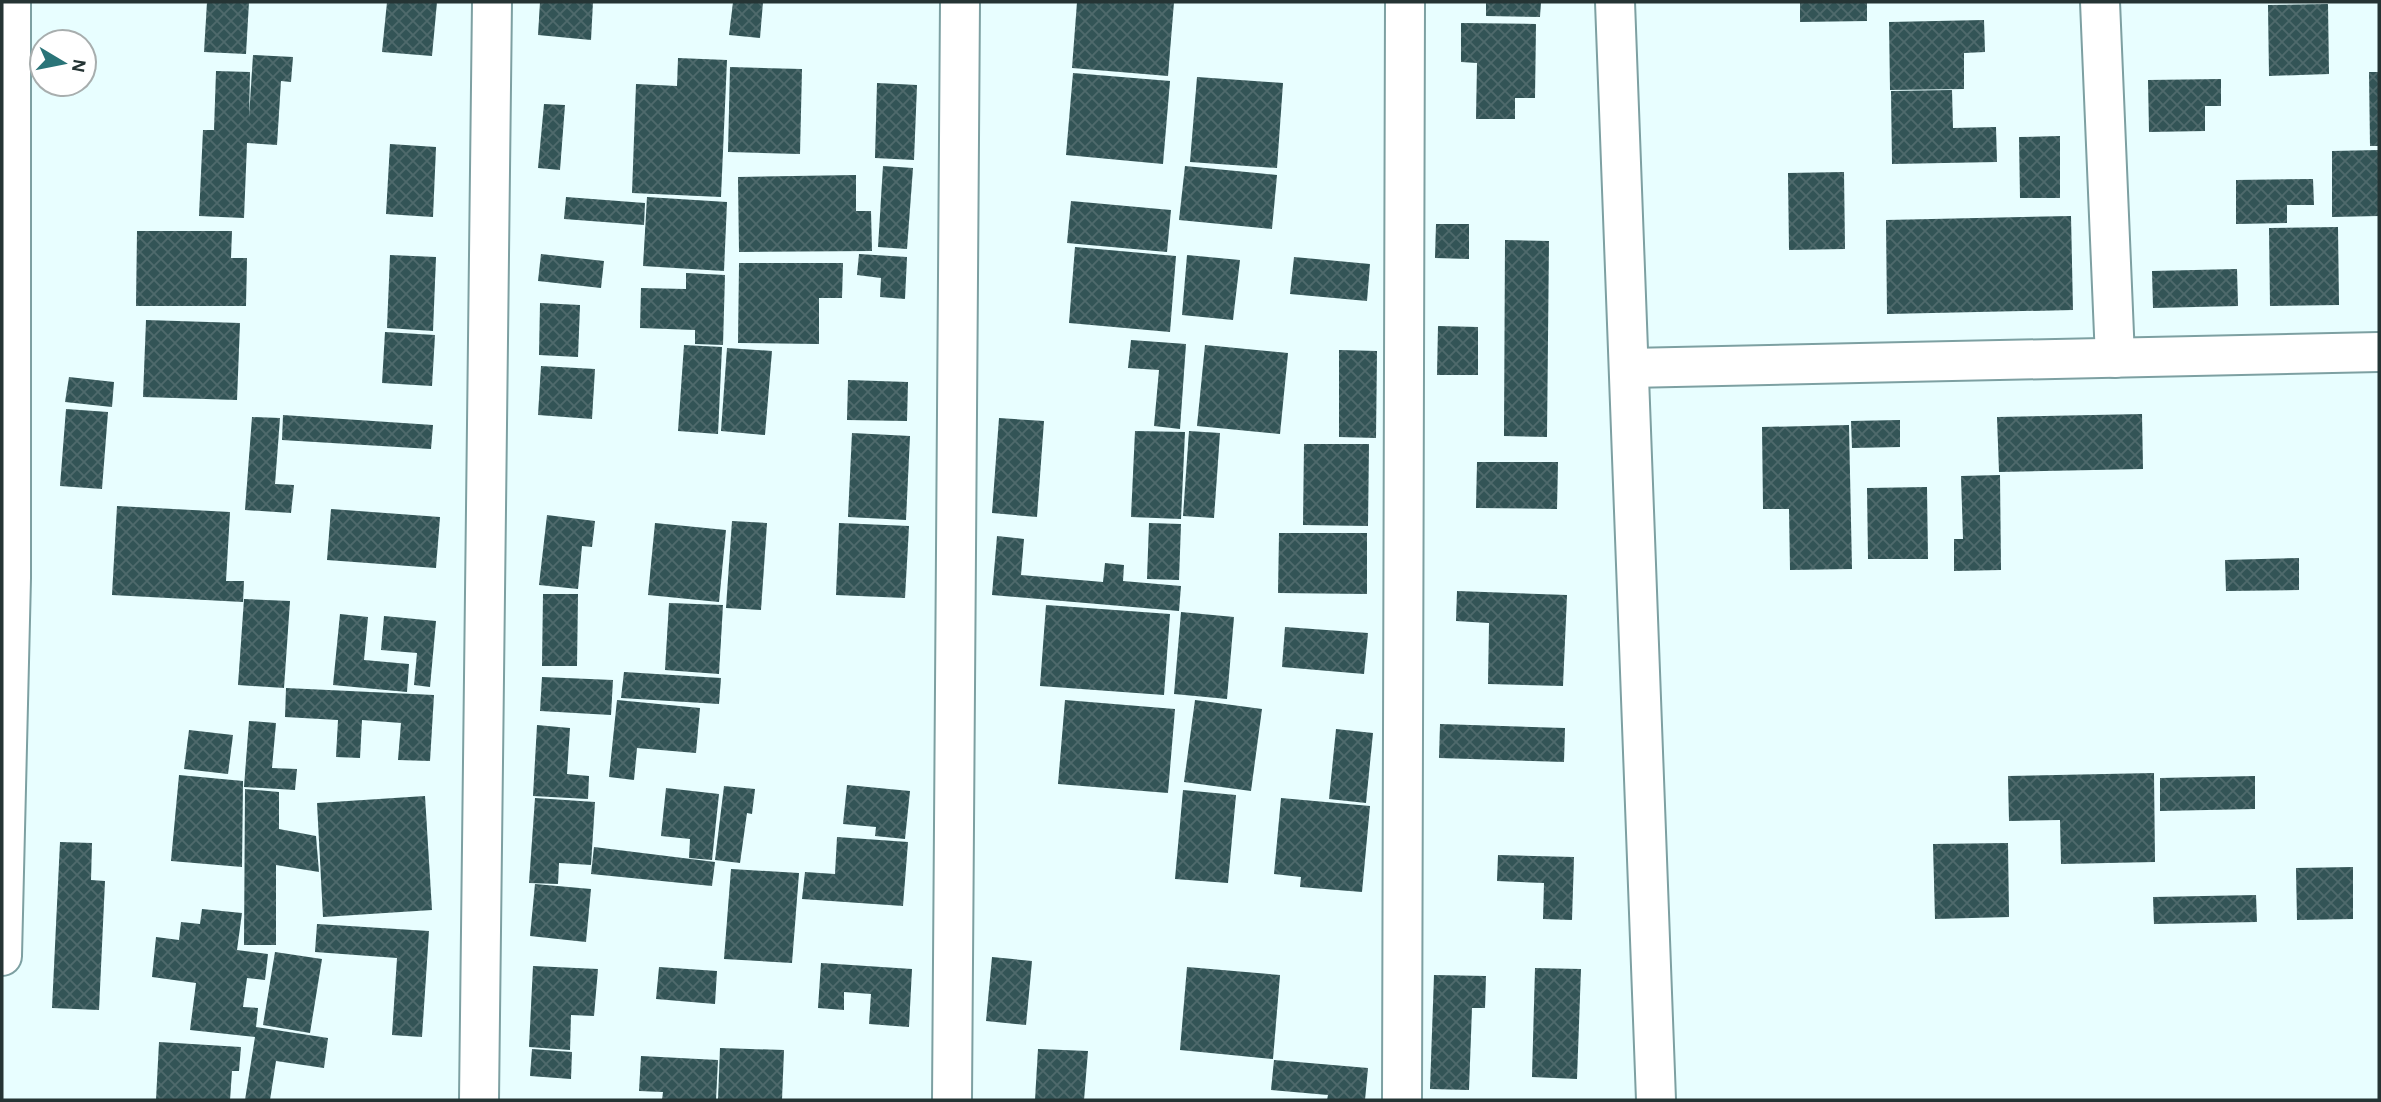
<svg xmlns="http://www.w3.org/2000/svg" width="2381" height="1102" font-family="'Alegreya Sans',sans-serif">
<defs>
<pattern id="building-cross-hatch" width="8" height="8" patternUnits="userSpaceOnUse" patternTransform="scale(1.75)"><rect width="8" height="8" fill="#335456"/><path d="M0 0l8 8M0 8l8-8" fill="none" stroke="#4f6a6c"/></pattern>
</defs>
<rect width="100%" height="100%" fill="#e8feff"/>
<!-- building -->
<g fill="url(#building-cross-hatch)">
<path d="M207 2H249L246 54 204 52Z"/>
<path d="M387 2H437L432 56 382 52Z"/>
<path d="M540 2H593L591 40 538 35Z"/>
<path d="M733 2H763L760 38 729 35Z"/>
<path d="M1077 2H1174L1168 76 1072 68Z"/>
<path d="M1486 2H1541L1540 17 1486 16Z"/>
<path d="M1800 2H1867V21L1800 22Z"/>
<path d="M2328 4 2329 74 2269 76 2268 5Z"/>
<path d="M1984 20 1985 52 1964 53V89L1890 90 1889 22Z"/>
<path d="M1461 23 1536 24 1535 98H1515V119H1476L1477 63 1461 62Z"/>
<path d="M253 55 293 57 291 82 281 81 277 145 247 143 244 218 199 216 203 130H214L216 71 250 72 249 117Z"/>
<path d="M678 58 727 60 721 197 632 193 636 84 677 86Z"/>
<path d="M730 67 802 69 800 154 728 152Z"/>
<path d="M2369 72H2379V146H2370Z"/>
<path d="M1073 73 1170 81 1163 164 1066 155Z"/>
<path d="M1197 77 1283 83 1277 168 1190 162Z"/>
<path d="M2221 79V106H2205V131L2149 132 2148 80Z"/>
<path d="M877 83 917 85 914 160 875 158Z"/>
<path d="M1952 90 1953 128 1996 127 1997 162 1892 164 1891 91Z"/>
<path d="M544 104 565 105 560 170 538 168Z"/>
<path d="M2060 136V198H2020L2019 137Z"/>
<path d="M390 144 436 147 433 217 386 214Z"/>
<path d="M2379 150V216L2332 217V151Z"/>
<path d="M883 166 913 168 907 249 878 247Z"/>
<path d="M1185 166 1277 175 1272 229 1179 220Z"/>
<path d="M1844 172 1845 249 1789 250 1788 173Z"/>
<path d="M856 175V211H871L872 251 739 252 738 177Z"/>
<path d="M2313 179 2314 205H2287V223L2236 224V180Z"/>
<path d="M566 197 645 203 644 225 564 219Z"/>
<path d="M647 197 727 202 724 271 643 266Z"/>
<path d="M1071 201 1171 210 1167 252 1067 243Z"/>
<path d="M2071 216 2073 310 1887 314 1886 220Z"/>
<path d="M1436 224H1469V259L1435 258Z"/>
<path d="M2338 227 2339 305 2270 306 2269 228Z"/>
<path d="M137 231H232L231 258H247L246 306H136Z"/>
<path d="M1505 240 1549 241 1547 437 1504 436Z"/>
<path d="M1075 247 1176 256 1170 332 1069 323Z"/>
<path d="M541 254 604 261 601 288 538 281Z"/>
<path d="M859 254 907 257 905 299 880 297 881 278 857 275Z"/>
<path d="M390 255 436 257 433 331 387 328Z"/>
<path d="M1187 255 1240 260 1233 320 1182 315Z"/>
<path d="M1294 257 1370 264 1367 301 1290 294Z"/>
<path d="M739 263H843L842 298H819V344L738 343Z"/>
<path d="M2237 269 2238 306 2153 308 2152 271Z"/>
<path d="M686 273 725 275 723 345 695 344V330L640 328 641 288 686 289Z"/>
<path d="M540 303 580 305 578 357 539 355Z"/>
<path d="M146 320 240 323 237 400 143 397Z"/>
<path d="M1438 326 1478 327V375H1437Z"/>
<path d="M385 332 435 335 432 386 382 383Z"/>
<path d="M1131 340 1186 344 1180 429 1154 426 1159 370 1128 368Z"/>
<path d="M684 345 722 347 718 434 678 431Z"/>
<path d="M1205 345 1288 353 1280 434 1197 426Z"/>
<path d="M727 348 772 351 765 435 721 431Z"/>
<path d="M1339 350 1377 351 1376 438 1339 437Z"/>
<path d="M541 366 595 369 592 419 538 415Z"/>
<path d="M69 377 114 382 112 407 65 402Z"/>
<path d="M848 380 908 382 907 421 847 420Z"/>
<path d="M66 409 108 412 102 489 60 486Z"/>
<path d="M2142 414 2143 469 1999 472 1997 417Z"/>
<path d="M283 415 433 425 431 449 282 440Z"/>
<path d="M252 417 280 418 275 484 294 485 291 513 245 510Z"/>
<path d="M999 418 1044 421 1037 517 992 513Z"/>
<path d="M1900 420V447L1852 448 1851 421Z"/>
<path d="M1849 425 1852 569 1790 570 1789 509H1763L1762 427Z"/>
<path d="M1135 431 1185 432 1181 519 1131 517Z"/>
<path d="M1189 431 1220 433 1214 518 1183 516Z"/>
<path d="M852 433 910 436 906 520 848 517Z"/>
<path d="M1304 444H1369L1368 526 1303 525Z"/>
<path d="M1477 462H1558L1557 509 1476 508Z"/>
<path d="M2000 475 2001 570 1954 571V539H1963L1961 476Z"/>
<path d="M1927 487 1928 559H1868L1867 488Z"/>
<path d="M117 506 230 512 226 581H244L243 602 112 595Z"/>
<path d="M331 509 440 517 436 568 327 560Z"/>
<path d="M547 515 595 521 592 547 582 546 578 589 539 585Z"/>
<path d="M732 521 767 523 761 610 726 608Z"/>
<path d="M655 523 726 530 719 602 648 595Z"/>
<path d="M839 523 909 526 905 598 836 595Z"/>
<path d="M1149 523 1181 524 1179 580 1147 579Z"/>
<path d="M1279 533H1367V594L1278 593Z"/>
<path d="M997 536 1024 539 1021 575 1103 582 1105 563 1124 565 1123 581 1181 586 1179 611 992 595Z"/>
<path d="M2299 558V590L2226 591 2225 560Z"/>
<path d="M1457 591 1567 595 1563 686 1488 684 1489 623 1456 621Z"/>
<path d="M543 594H578L577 666H542Z"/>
<path d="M244 599 290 601 284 688 238 685Z"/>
<path d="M669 603 723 605 719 674 665 670Z"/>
<path d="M1046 605 1170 614 1164 695 1040 686Z"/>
<path d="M1181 612 1234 617 1227 699 1174 694Z"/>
<path d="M340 614 368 617 364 660 409 664 407 692 333 685Z"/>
<path d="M384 616 436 621 430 687 414 685 417 653 381 650Z"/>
<path d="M1285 627 1368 633 1364 674 1282 667Z"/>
<path d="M624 672 721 678 719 704 621 698Z"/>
<path d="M542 677 613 680 611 715 540 711Z"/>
<path d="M286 688 434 695 430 761 398 760 401 723 362 720 360 758 336 757 338 720 285 717Z"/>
<path d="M617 700 700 708 696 753 637 748 634 780 609 777Z"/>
<path d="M1065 700 1175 709 1168 793 1058 784Z"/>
<path d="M1195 700 1262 709 1251 791 1184 782Z"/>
<path d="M249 721 276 723 272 768 297 769 295 790 244 787Z"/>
<path d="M1440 724 1565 728 1564 762 1439 758Z"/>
<path d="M537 725 570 728 567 774 589 776 588 799 533 796Z"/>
<path d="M1336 729 1373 733 1366 803 1329 799Z"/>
<path d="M189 730 233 735 228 774 184 769Z"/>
<path d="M2154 773 2155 862 2061 864 2060 820 2009 821 2008 776Z"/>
<path d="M179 775 243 781 242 867 171 861Z"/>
<path d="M2255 776V809L2160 811V778Z"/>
<path d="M847 785 910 791 905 839 875 836 876 827 843 824Z"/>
<path d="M724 786 755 789 752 814 747 813 740 863 715 860Z"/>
<path d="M666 788 719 794 712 860 689 858 690 839 661 836Z"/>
<path d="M245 789 279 792V829L316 836 319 872 276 865V945H244Z"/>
<path d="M1183 790 1236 795 1228 883 1175 879Z"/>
<path d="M425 796 432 910 323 917 317 803Z"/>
<path d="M535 798 595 802 591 865 559 863 558 884 529 883Z"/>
<path d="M1281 798 1370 806 1362 892 1300 887 1301 877 1274 874Z"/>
<path d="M837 837 908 842 903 906 802 899 805 872 835 874Z"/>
<path d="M60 842 92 843 91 880 105 881 99 1010 52 1008Z"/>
<path d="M2008 843 2009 917 1935 919 1933 844Z"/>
<path d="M594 847 715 862 712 886 591 874Z"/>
<path d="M1498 855 1574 857 1572 920 1543 919 1544 883 1497 881Z"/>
<path d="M2353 867V919L2297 920 2296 868Z"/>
<path d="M731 869 799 873 792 963 724 959Z"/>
<path d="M535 884 591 889 586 942 530 936Z"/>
<path d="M2256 895 2257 922 2154 924 2153 897Z"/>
<path d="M202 909 242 913 237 950 268 954 265 980 247 978 243 1007 258 1008 256 1027 328 1038 324 1068 276 1061 270 1100H245L255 1037 190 1030 196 983 152 977 156 937 179 940 181 922 200 924Z"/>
<path d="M317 924 429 931 422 1037 392 1035 397 958 315 952Z"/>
<path d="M275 952 322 959 310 1033 263 1025Z"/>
<path d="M992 957 1032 961 1026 1025 986 1021Z"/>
<path d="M821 963 912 969 909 1027 869 1024 871 994 844 992V1010L818 1008Z"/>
<path d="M533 966 598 969 594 1016 571 1015 570 1050 529 1047Z"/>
<path d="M659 967 717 971 715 1004 656 999Z"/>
<path d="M1187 967 1280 975 1273 1059 1180 1050Z"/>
<path d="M1535 968 1581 969 1577 1079 1532 1077Z"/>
<path d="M1434 975 1486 976 1485 1008H1472L1469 1090 1430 1089Z"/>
<path d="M159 1042 241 1047 239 1071H232L230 1100H156Z"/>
<path d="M720 1048 784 1050 782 1100 718 1099Z"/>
<path d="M532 1049 572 1052 571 1079 530 1076Z"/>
<path d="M1038 1049 1088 1051 1084 1100H1035Z"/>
<path d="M641 1056 718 1060 716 1100H662L663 1092 639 1091Z"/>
<path d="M1274 1060 1368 1068 1365 1100H1327L1328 1095 1271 1090Z"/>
</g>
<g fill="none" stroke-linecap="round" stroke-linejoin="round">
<defs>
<g id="minor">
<path d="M1615 2 1656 1100"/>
<path d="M2100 2 2115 358"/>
<path d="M1629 368 2379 352"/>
<path d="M2 956 11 578V2"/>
<path d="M479 1100 492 2"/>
<path d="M952 1100 960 2"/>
<path d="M1402 1100 1405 2"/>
</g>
</defs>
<!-- minor casing -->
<use href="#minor" stroke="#7da0a2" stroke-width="42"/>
<!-- minor -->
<use href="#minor" stroke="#fff" stroke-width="38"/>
</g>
<!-- border -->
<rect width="2381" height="1102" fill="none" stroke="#253434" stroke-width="7"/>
<!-- north arrow -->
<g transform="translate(63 63) rotate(100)"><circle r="33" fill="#ffffff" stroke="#a8aeae" stroke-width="2"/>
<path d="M0-5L12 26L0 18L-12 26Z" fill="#2a7478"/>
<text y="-10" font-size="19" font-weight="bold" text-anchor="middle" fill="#253434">N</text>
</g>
</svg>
